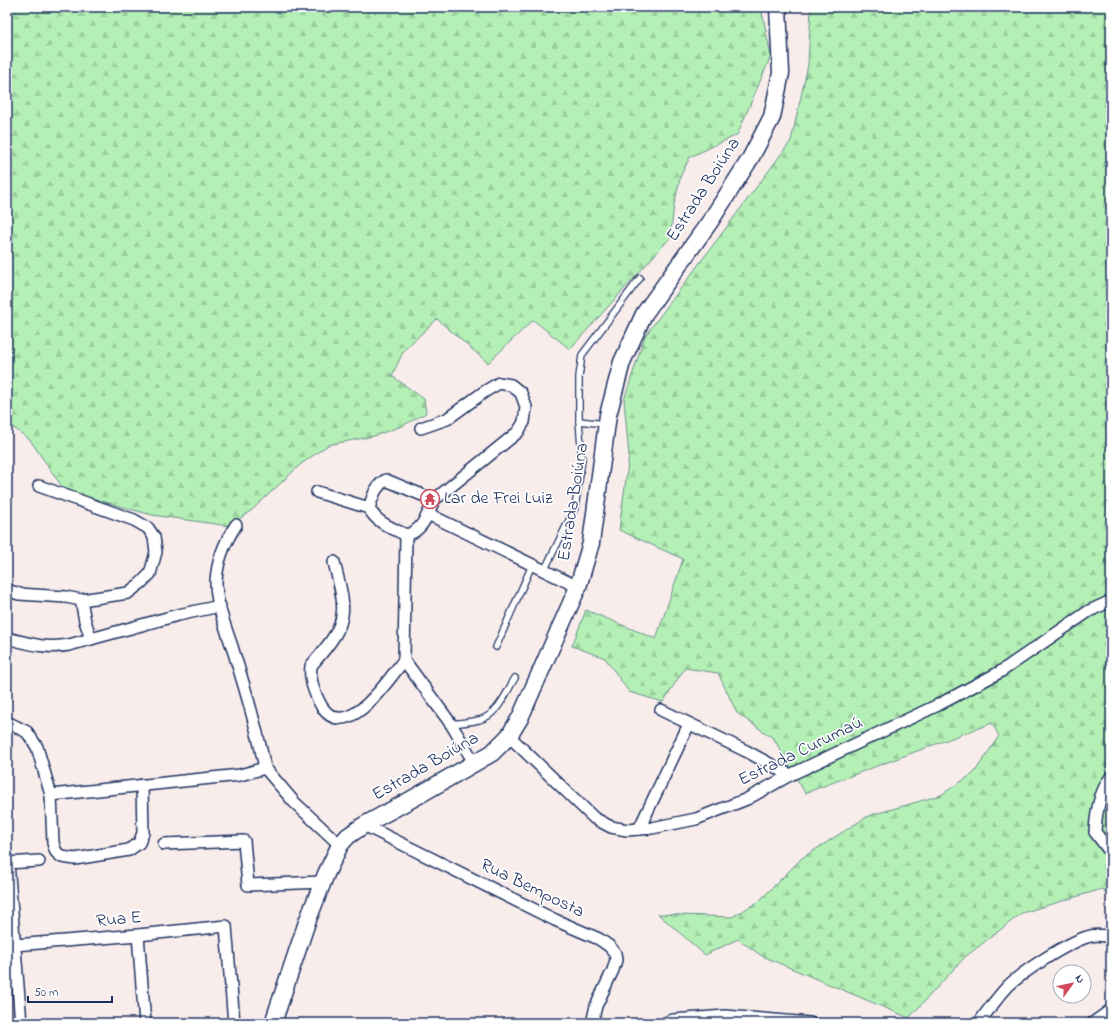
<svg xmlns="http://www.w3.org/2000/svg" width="1118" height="1030" font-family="'Indie Flower',sans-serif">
<defs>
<pattern id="forest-firs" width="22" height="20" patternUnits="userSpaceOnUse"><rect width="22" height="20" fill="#b4f0b5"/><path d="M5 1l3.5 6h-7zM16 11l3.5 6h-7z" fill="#9ace9e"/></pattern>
</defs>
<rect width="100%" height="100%" fill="#f9edec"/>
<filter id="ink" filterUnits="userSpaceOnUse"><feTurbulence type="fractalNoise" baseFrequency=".025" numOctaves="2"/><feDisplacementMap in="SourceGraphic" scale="8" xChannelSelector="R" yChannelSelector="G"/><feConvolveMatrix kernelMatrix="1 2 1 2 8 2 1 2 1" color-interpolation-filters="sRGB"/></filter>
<g filter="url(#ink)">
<!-- forest -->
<g fill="url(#forest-firs)" stroke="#68908a">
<path d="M7 7H761L771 56 737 135 690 157 681 175 674 205 670 238 570 349 533 320 488 363 437 319 404 350 392 376 424 399 426 413 402 426 374 436 328 445 300 465 252 510 229 526 152 515 65 491 30 440 7 423Z"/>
<path d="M811 7H1111V894L1102 889 1022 913 965 957 909 1018 762 956 738 939 705 955 658 914 732 917 758 902 802 858 868 816 941 795 974 773 999 736 992 723 805 793 774 739 737 713 718 673 685 668 663 702 629 692 605 658 572 646 586 610 656 639 683 559 619 530 629 456 624 400 645 336 791 141 808 65Z"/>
</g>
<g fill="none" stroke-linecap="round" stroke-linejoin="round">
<defs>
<g id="lane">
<path d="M579 421 606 424"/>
<path d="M544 571 575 508 582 460 579 421V377L582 355 640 278"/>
<path d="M496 647 532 565"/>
<path d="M451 724C460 723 470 722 479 720 498 715 506 693 515 678"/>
</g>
<g id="street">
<path d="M421 428 447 419 484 392 499 383 511 385 521 393 526 407 524 422 518 432 434 500"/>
<path d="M386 480 434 500C428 514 422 532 406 535 392 528 376 523 369 508 373 497 375 486 386 480Z"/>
<path d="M39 486 134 520 148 528 154 537 156 552 150 574 141 583 128 593 81 600"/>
<path d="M317 492 369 508"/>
<path d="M428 514 578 587"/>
<path d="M236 525C224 543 217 561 216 582 216 606 227 630 234 653 246 691 257 729 265 768"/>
<path d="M406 535 404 660 451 724 475 764"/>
<path d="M334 562C339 584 349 609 337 631 332 642 319 656 311 666 309 681 315 695 322 707 347 744 389 679 404 660"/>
<path d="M7 590 19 594 66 597 81 600 85 621 91 639"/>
<path d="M7 638C30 644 45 649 69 645L178 615 220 606"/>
<path d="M661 710 746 751 790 775"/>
<path d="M7 722 27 732 37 747 51 795 53 843 56 852 62 857 75 859 129 850 139 843 143 833 142 785"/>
<path d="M509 736 594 818 611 827 627 830 652 828 696 819 747 799 790 775 938 705 1000 672 1089 611 1111 601"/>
<path d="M1111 777C1099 792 1096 813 1095 832L1111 853"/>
<path d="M51 795 240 775 265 768 294 802 340 845"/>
<path d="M364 825 555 920 599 939 609 946 615 953 616 960 613 970 596 1006 592 1023"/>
<path d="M639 829 689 724"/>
<path d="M164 844 244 841 248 885 323 882"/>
<path d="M7 863 39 861"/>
<path d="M8 863 21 1023"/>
<path d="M138 935 145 1023"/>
<path d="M15 945 138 935 226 926 234 1023"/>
<path d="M7 983H17"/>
<path d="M665 1023 673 1020 725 1016 810 1023"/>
<path d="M979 1023C988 1010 997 998 1008 986 1024 971 1065 944 1087 937 1095 934 1103 935 1111 937"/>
<path d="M1093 1023 1111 1010"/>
</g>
<path id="secondary" d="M273 1023 307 922 326 874 340 845 348 836 364 825 412 799 492 753 509 736 520 718 578 587 591 543 608 415 622 362 644 314 711 220 750 159 772 117 781 73 778 7"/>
</defs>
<!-- lane casing -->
<use href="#lane" stroke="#1b2f5e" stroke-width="8"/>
<!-- street casing -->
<use href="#street" stroke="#1b2f5e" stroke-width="14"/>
<!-- secondary casing -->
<use href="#secondary" stroke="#1b2f5e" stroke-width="19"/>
<!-- lane -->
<use href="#lane" stroke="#fff" stroke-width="5.5"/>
<!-- street -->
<use href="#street" stroke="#fff" stroke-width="11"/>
<!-- secondary -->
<use href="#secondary" stroke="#fff" stroke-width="16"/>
</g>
</g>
<!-- icons -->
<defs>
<symbol id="temple-ring" viewBox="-11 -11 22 22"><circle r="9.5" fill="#fff" stroke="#d1495b" stroke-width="1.5"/><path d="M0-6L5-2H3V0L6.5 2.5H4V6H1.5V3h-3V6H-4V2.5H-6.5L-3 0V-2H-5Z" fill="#d1495b"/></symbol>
</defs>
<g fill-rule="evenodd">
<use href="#temple-ring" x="419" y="488" width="22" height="22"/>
</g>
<g text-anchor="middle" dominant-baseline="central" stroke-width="3.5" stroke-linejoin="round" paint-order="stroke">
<!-- street labels -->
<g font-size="18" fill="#1b2f5e" stroke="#fff">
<text transform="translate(704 190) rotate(-57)">Estrada Boiúna</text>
<text transform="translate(574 502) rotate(-81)">Estrada Boiúna</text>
<text transform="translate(801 752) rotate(-26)">Estrada Curumaú</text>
<text transform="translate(426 767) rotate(-30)">Estrada Boiúna</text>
<text transform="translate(532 889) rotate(26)">Rua Bemposta</text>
<text transform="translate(119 920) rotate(-5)">Rua E</text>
</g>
<!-- poi labels -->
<g font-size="18" fill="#1b2f5e" stroke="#fff" text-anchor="start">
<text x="444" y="499">Lar de Frei Luiz</text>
</g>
</g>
<!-- margin -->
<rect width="1118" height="1030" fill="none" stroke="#fff" stroke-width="24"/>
<rect x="12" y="12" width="1094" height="1006" fill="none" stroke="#1b2f5e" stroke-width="1.5" filter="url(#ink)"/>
<!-- north arrow -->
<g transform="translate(1072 984) rotate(57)"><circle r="19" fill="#ffffff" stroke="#a4acbf"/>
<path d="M0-3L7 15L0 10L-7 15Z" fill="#d1495b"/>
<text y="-6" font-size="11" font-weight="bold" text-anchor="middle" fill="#1b2f5e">N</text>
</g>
<!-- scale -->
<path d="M28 996v6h84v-6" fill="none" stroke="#1b2f5e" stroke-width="2"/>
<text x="34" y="996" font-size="12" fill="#1b2f5e" stroke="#ffffff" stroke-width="3" paint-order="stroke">50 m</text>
</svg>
